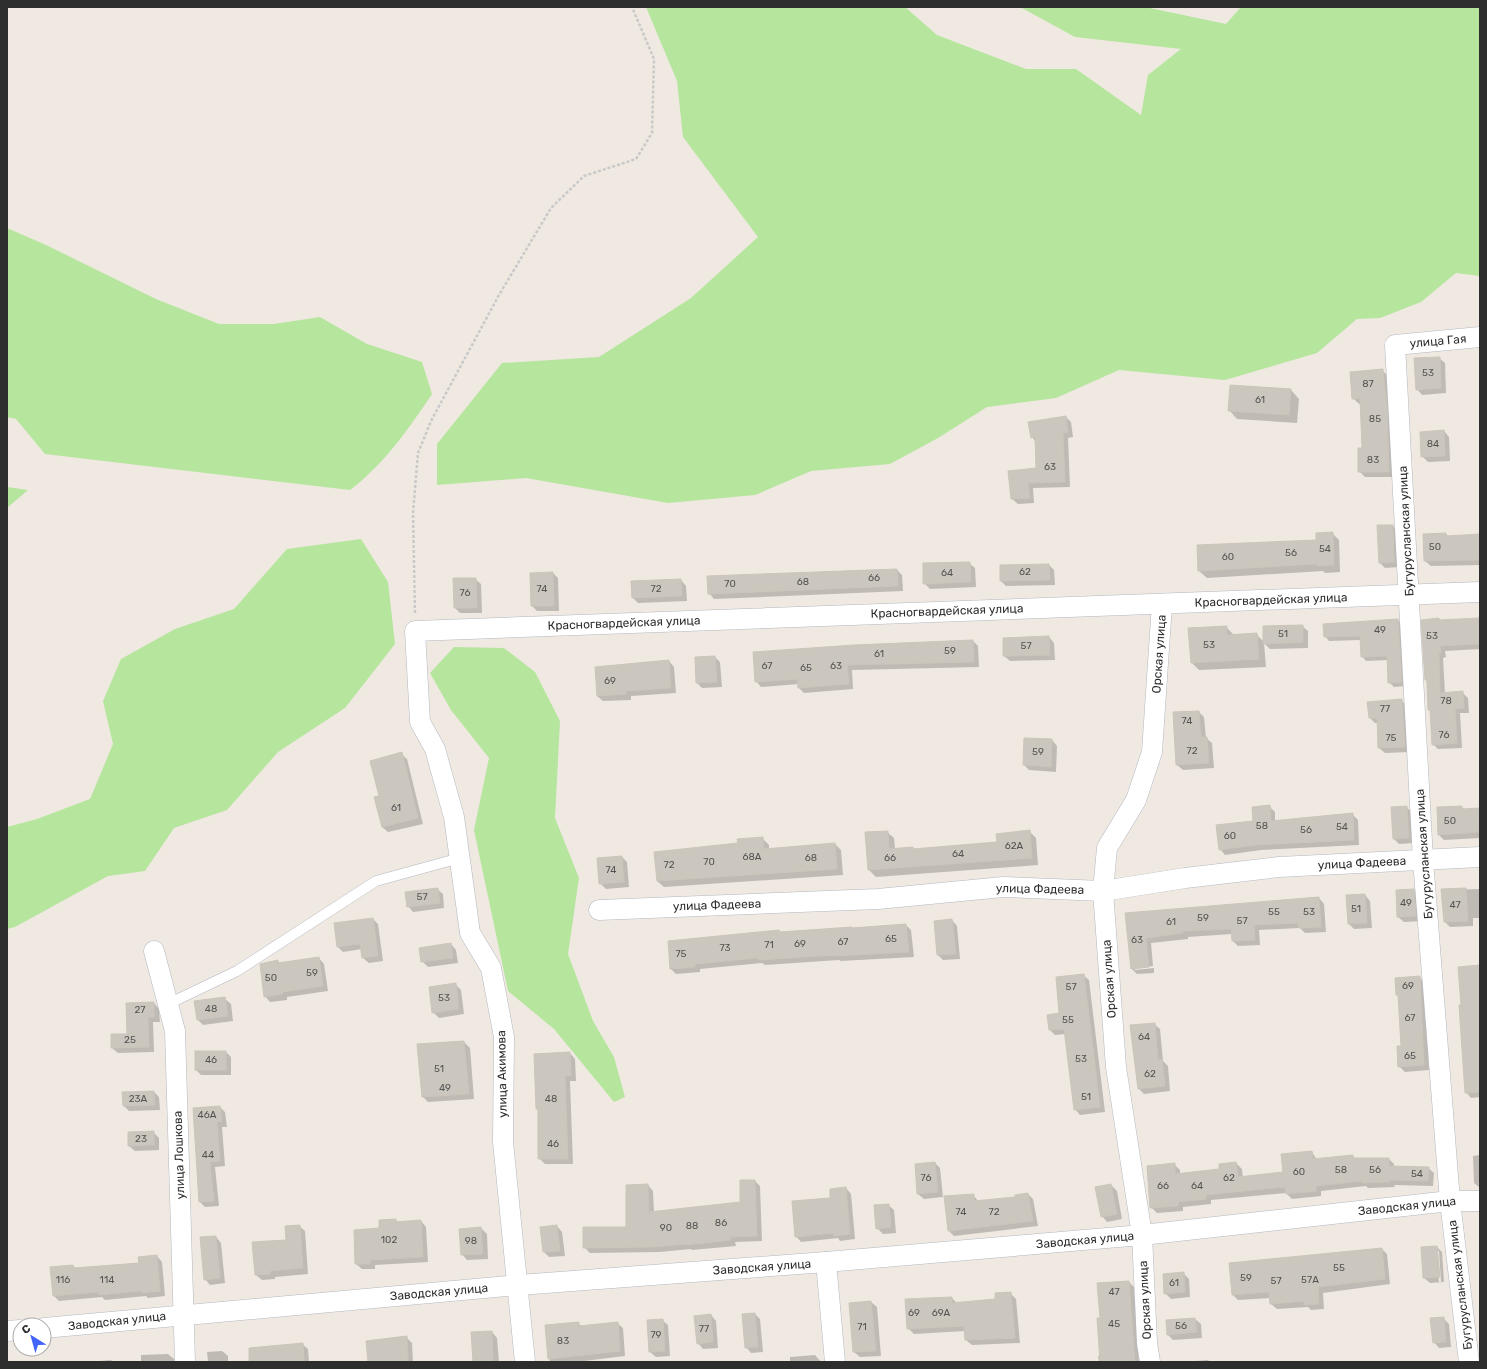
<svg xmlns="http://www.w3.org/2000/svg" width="1487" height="1369" font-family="Rubik,sans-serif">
<rect width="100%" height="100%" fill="#efe9e1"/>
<!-- green -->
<g fill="#b6e59e">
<path d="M646 7H905L937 35 1026 69H1076L1141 115 1148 75 1181 49 1075 37 1020 7H1145L1226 24 1241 7H1480V276L1456 273 1421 302 1380 318 1357 319 1317 353 1225 380 1119 370 1056 398 987 407 938 438 890 464 811 471 755 495 668 503 526 478 437 485V444L502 363 599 357 691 298 758 237 683 137 677 81Z"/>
<path d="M7 228 46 245 156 299 219 324H274L320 317 367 344 422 362 432 394C407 431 385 463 350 490L45 454 16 419 7 417Z"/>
<path d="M7 487 28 490 7 508Z"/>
<path d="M361 539 388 582 395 644 345 708 278 752 227 810 174 828 145 871 108 876 15 927 7 929V827L37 819 90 799 113 744 103 701 121 659 175 629 234 609 287 549Z"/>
<path d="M454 647 504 648 535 672 560 721 555 818 579 878 568 954 593 1021 614 1057 625 1097 614 1102 554 1029 508 991 474 830 489 758 451 710 430 673Z"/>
</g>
<!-- shadow -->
<g fill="#0003" fill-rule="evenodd">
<path d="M1439 358 1445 363 1446 393 1422 395 1417 389Z"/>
<path d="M1382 370 1388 376 1394 477H1365L1359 471 1363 449 1361 404H1359L1353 398Z"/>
<path d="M1291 390 1299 399 1297 423 1237 419 1229 410Z"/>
<path d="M1066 417 1071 422 1073 437 1068 438 1070 487 1033 488 1034 503 1018 504 1012 499 1037 469 1036 442 1032 437Z"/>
<path d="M1444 431 1449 437 1450 461 1428 462 1422 456Z"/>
<path d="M1393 526 1398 532 1399 567 1385 568 1380 563Z"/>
<path d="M1332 533 1339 540 1340 572 1325 573 1323 571 1207 578 1199 571 1317 541Z"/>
<path d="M1446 534 1449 537 1480 535V565L1431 566 1425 561Z"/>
<path d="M969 563 975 568 976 587 930 589 924 583Z"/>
<path d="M1049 565 1054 570 1055 585 1006 586 1001 581Z"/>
<path d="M897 570 902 575 903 591 714 599 709 593Z"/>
<path d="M553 573 558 578 559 611H537L532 606Z"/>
<path d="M454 579H475L481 584 482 613H460L455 608Z"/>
<path d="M681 580 686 586 687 601 638 603 633 598Z"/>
<path d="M1439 619 1441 621 1480 619V649L1445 651 1446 657 1443 658 1445 693H1463L1468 698 1469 713H1460L1462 748 1438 749 1433 744 1431 712 1429 710Z"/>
<path d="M1398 620 1402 625 1406 686 1394 687 1389 682 1388 660 1366 661 1362 656 1361 640 1329 641 1325 636Z"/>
<path d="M1302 626 1308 631V648L1270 649 1264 643 1266 667 1199 670 1192 663 1226 627 1234 635 1256 634 1264 642Z"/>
<path d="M1049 637 1054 643 1055 660 1010 661 1004 656Z"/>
<path d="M973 641 978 646 979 667 852 670 853 689 804 693 799 688V684L761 687 756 681Z"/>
<path d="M715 657 720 662 722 687 702 688 697 683 696 658Z"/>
<path d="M669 661 674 667 676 693 631 696V700L603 701 597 696Z"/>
<path d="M1401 700 1407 706 1410 752 1385 753 1379 748 1378 723H1375L1370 718Z"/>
<path d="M1199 712 1204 717 1206 738 1212 743 1214 768 1183 770 1177 765Z"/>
<path d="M1052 740 1057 746 1056 772 1029 770 1024 765Z"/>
<path d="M401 754 407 759 423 824 388 832 382 827Z"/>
<path d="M1269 806 1275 812V821L1352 814 1358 820 1359 845 1261 850 1225 855 1220 849Z"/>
<path d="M1406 807 1412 812 1414 843 1399 844 1394 839Z"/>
<path d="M1461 807 1464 810 1480 809V838L1444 840 1439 835Z"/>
<path d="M1029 831 1036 838 1038 865 876 877 869 870 887 832 894 838 895 849 913 848 914 850 998 842Z"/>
<path d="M762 838 769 845V849L835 844 841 850 843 875 664 887 657 881 739 844Z"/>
<path d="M622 857 627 862 629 887 606 889 600 883Z"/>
<path d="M437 889 443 894 444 908 413 912 408 906Z"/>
<path d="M1480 889V918H1473V926L1450 927 1445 922 1443 890Z"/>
<path d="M1413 890 1419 895 1421 921 1404 922 1398 917Z"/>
<path d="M1365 895 1370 901 1372 928 1354 929 1349 924 1347 896Z"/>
<path d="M1319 898 1324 904 1326 932 1305 933 1300 928 1259 930 1260 945 1238 946 1233 941 1232 934 1188 937V939L1151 943 1153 966 1135 968V970L1154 968V973L1137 974 1132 969 1126 913Z"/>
<path d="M373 919 378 924 383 961 369 963 363 958 362 949 343 952 338 947Z"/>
<path d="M952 920 957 926 960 959 943 960 938 955 935 922Z"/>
<path d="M906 925 911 930 914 957 841 961 839 960 765 965 762 963 700 969V972L676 974 671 969 779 931 781 933Z"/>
<path d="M451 944 456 950 458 963 428 967 422 961Z"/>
<path d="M319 958 324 964 328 991 287 997V1000L270 1002 265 996 278 961 280 964Z"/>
<path d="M1480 966V1097L1471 1098 1466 1092Z"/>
<path d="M1083 975 1089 980 1105 1112 1080 1115 1075 1109 1065 1034 1055 1035 1050 1030Z"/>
<path d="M1419 977 1425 983 1429 1070 1405 1072 1399 1066 1402 1047 1399 997 1397 995Z"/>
<path d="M455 984 461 990 464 1014 439 1018 433 1012Z"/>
<path d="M225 999 231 1004 233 1021 203 1025 198 1020Z"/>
<path d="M154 1003 159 1009 160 1022H153L154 1052 118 1053 112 1048 128 1034Z"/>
<path d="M1154 1024 1160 1029 1163 1061 1168 1066 1170 1091 1144 1094 1139 1089Z"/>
<path d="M464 1042 470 1048 474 1099 428 1102 423 1097Z"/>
<path d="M226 1052 231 1057V1075H201L196 1070Z"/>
<path d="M570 1053 575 1059 576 1081H570L573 1164H545L539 1158V1111L537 1109Z"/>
<path d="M154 1092 159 1097 160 1110 129 1111 124 1106Z"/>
<path d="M220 1107 225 1112 227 1127H222L225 1166 215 1167 219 1206 205 1207 200 1202Z"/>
<path d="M153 1132 159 1138V1150L135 1151 129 1146Z"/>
<path d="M1312 1152 1317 1160 1353 1156 1355 1159H1389L1394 1164V1167L1428 1168 1434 1173 1433 1186 1394 1185 1395 1187 1368 1188 1366 1186 1321 1191V1196L1292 1199 1286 1193 1211 1200V1204L1183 1207V1211L1157 1213 1151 1207 1174 1164 1180 1170V1174L1221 1170 1236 1163 1242 1169 1243 1178 1284 1173Z"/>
<path d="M1480 1155V1188L1474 1183 1473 1156Z"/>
<path d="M935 1163 940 1168 943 1197 924 1199 918 1194Z"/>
<path d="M755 1181 760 1186 762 1241 735 1242 736 1246 692 1250 691 1249 659 1252 590 1253 584 1247 627 1228 648 1185 653 1191 654 1213 741 1203Z"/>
<path d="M1111 1185 1117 1191 1122 1219 1107 1222 1102 1216Z"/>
<path d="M846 1188 851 1194 855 1239 840 1241 838 1238 801 1242 796 1236 831 1199Z"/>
<path d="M1028 1194 1033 1199 1038 1226 954 1236 948 1230 973 1195 979 1202 1017 1198Z"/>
<path d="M888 1205 894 1210 896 1233 883 1234 877 1228Z"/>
<path d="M396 1220 398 1223 421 1221 426 1227 428 1262 375 1265V1269H362L356 1264 380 1229Z"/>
<path d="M299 1226 305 1231 308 1274 275 1277V1279L262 1280 256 1275Z"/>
<path d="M557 1226 562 1232 565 1256 549 1257 544 1252Z"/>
<path d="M481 1228 487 1234 488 1259 467 1260 462 1254Z"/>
<path d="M216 1237 221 1243 225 1283 210 1285 205 1279Z"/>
<path d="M1437 1247 1442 1252 1444 1282 1430 1283 1424 1278 1422 1248ZM1436 1251H1439L1441 1282H1439Z"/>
<path d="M1382 1249 1387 1254 1390 1284 1323 1293 1324 1309 1311 1310 1308 1307 1277 1309 1271 1304V1298L1238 1300 1233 1295 1230 1263Z"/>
<path d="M157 1256 162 1262 165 1296 148 1298 146 1296 105 1300 102 1297 59 1301 54 1296 73 1266 76 1269 140 1263Z"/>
<path d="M1183 1273 1189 1279 1190 1297 1171 1299 1165 1293Z"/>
<path d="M1129 1282 1134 1287 1139 1362H1099L1098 1356 1101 1355V1319Z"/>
<path d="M1010 1293 1016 1299 1020 1343 972 1345 966 1340 965 1331 914 1334 908 1328 952 1298 957 1303 996 1300Z"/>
<path d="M871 1302 877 1307 881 1356 860 1357 854 1352 850 1304Z"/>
<path d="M755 1314 760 1319 763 1352 751 1353 746 1347Z"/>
<path d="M711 1315 716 1321 718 1348 703 1349 698 1343Z"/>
<path d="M1443 1318 1449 1324 1451 1347 1439 1348 1434 1342Z"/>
<path d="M1195 1319 1201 1324 1202 1338 1173 1340 1168 1335 1167 1321Z"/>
<path d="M662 1320 668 1325 670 1356 656 1357 650 1352Z"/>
<path d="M617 1323 623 1328 625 1356 576 1362H550L546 1326 579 1324 581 1326Z"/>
<path d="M492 1332 497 1338 499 1362H474Z"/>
<path d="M407 1338 412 1343 413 1362H369Z"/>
<path d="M302 1344 308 1349 309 1362H250Z"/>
<path d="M222 1351 228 1356V1362H208L207 1352Z"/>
<path d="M168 1354 174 1359V1362H141V1355Z"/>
<path d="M815 1355 821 1362H790V1357Z"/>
<path d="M111 1360 113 1362H88Z"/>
<path d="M1208 1360 1210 1362H1183Z"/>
</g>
<!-- building -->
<g fill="#cbc7bf" stroke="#cbc5ba">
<path d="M1440 357 1441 388 1416 390 1414 358Z"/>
<path d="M1383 369 1387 408 1389 472H1358V448H1362L1360 398 1352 399 1350 372Z"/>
<path d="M1230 385 1291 389 1289 415 1228 411Z"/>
<path d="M1066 416 1068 432 1063 433 1065 482 1028 483 1030 498 1011 499 1008 471 1036 468 1035 437 1031 438 1028 422Z"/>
<path d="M1444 430 1445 456 1421 457 1420 432Z"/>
<path d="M1377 525H1393L1394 562 1379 563Z"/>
<path d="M1333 532 1334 565 1317 566V564L1198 571 1197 545 1316 540V533Z"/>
<path d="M1446 533V536L1480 534V560L1424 561 1423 534Z"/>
<path d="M970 562 971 582 923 584V563Z"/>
<path d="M1049 564 1050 580 1000 581V565Z"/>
<path d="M897 569 898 586 708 594 707 576Z"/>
<path d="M553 572 554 606H531L530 573Z"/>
<path d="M453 578H476L477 608H454Z"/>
<path d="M681 579 682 596 632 598 631 581Z"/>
<path d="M1439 618V620L1480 618V644L1440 646 1441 653H1439L1440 693 1463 691 1464 708 1455 709 1457 743 1432 745 1430 710H1428L1427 683V680H1425L1421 620Z"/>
<path d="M1398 619 1402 682 1388 683 1387 656 1361 657 1360 636 1324 637 1323 624Z"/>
<path d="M1303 625V642L1263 644V626Z"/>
<path d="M1227 626V635L1257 633 1259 659 1191 663 1188 628Z"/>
<path d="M1049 636 1050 655 1003 656V638Z"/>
<path d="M973 640 974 662 847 665 849 684 798 688 797 679 755 682 753 652 854 645Z"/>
<path d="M715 656 717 682 696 683 695 657Z"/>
<path d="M669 660 671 688 626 691V694L597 696 595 667Z"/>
<path d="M1402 699 1405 747 1378 748 1377 718H1369L1367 702Z"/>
<path d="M1199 711 1201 737H1207L1209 763 1176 765 1173 712Z"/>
<path d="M1024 738 1052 739 1051 767 1023 765Z"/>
<path d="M402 752 418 818 382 827 374 797 379 796 370 761Z"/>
<path d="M1270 805 1271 821 1353 813 1354 840 1255 845 1219 850 1216 825 1253 821 1252 807Z"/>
<path d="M1407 806 1409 838 1393 839 1391 807Z"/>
<path d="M1462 806V809L1480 808V832L1438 835 1437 807Z"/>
<path d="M1030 830 1032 858 868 870 865 832 888 831 889 849 913 847V849L997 842 996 834Z"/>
<path d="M763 837 764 849 835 843 837 869 657 881 654 852 738 843 737 839Z"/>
<path d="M622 856 624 882 599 884 597 858Z"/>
<path d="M438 888 440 903 407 907 405 892Z"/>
<path d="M1466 888 1468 921 1444 922 1441 889Z"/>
<path d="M1414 889 1416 916 1397 917 1396 890Z"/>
<path d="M1365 894 1367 923 1348 924 1346 895Z"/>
<path d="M1319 897 1321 927 1299 928 1298 923 1254 925 1255 940 1232 941 1231 929 1183 931V933L1146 938 1149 967 1131 969 1125 913Z"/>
<path d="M373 918 378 956 362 958 360 944 337 947 334 923Z"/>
<path d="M952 919 956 954 937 955 934 921Z"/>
<path d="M906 924 909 952 835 956 834 955 759 960 758 958 695 964V967L670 969 668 941 779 930 780 932 852 927V928Z"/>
<path d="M451 943 453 958 421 962 419 948Z"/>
<path d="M319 957 323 986 282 992V994L264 997 260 964 278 960V963Z"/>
<path d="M1480 965V1092L1465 1093 1459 1005H1461L1458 967Z"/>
<path d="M1084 974 1100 1107 1074 1110 1064 1029 1049 1030 1047 1015 1059 1013 1056 977Z"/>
<path d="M1420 976 1424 1065 1398 1067 1397 1046H1401L1398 995H1396L1395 978Z"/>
<path d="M456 983 459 1009 432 1013 429 987Z"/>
<path d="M225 997 228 1016 197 1020 194 1001Z"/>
<path d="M154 1002V1017H148L149 1047 111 1048V1034H127L126 1003Z"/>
<path d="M1155 1023 1158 1060 1162 1059 1165 1086 1138 1089 1130 1025Z"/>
<path d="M464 1041 469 1094 422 1097 417 1044Z"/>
<rect x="195" y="1051" width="31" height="19"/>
<path d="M570 1052 571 1076H565L568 1159H538V1109H536L534 1054Z"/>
<path d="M154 1091 155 1105 123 1106 122 1092Z"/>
<path d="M220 1106 222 1121 217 1122 220 1161 210 1162 214 1201 199 1202 193 1108Z"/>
<path d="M154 1131V1145L128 1146V1132Z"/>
<path d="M1312 1151 1313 1159 1353 1155V1158H1389V1166L1429 1167 1428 1181 1389 1180 1390 1182 1362 1183V1181L1316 1186V1191L1286 1194 1285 1187 1253 1190 1206 1195V1199L1178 1202V1206L1150 1208 1147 1166 1175 1163V1174L1219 1169V1164L1236 1162 1238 1177 1283 1172 1281 1154Z"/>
<path d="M935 1162 938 1192 917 1194 915 1164Z"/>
<path d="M740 1180H755L757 1236 730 1237 731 1240 686 1245V1244L653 1247 583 1248V1227H626V1185L648 1184 649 1212 740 1202Z"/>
<path d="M1111 1184 1117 1214 1101 1217 1095 1187Z"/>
<path d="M846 1187 850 1234 834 1236 833 1233 795 1237 792 1201 830 1198V1189Z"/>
<path d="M1028 1193 1033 1221 948 1231 944 1196 974 1194V1201L1015 1197V1195Z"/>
<path d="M889 1204 891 1227 876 1229 874 1205Z"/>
<path d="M396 1219V1222L421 1220 423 1257 370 1260V1264H355L354 1230 379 1228V1220Z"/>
<path d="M300 1225 303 1268 270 1271V1274L255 1275 252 1242 286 1240 285 1226Z"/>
<path d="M557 1225 560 1251 543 1252 540 1227Z"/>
<path d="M481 1227 483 1254 461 1255 459 1229Z"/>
<path d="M216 1236 220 1278 204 1280 200 1237Z"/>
<path d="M1437 1246 1440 1277 1423 1278 1421 1247Z"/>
<path d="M1382 1248 1385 1279 1318 1287 1319 1304 1304 1305V1301L1270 1304 1269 1292 1232 1295 1229 1263Z"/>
<path d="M157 1255 160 1291 142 1293 141 1291 99 1295 98 1292 53 1296 50 1267 73 1265 74 1268 139 1263 138 1257Z"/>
<path d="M1184 1272 1185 1292 1164 1294 1163 1274Z"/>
<path d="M1129 1281 1135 1362H1100L1097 1318H1100L1097 1283Z"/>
<path d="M1011 1292 1015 1338 965 1340 964 1326 907 1329 905 1299 952 1297V1303L995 1299V1293Z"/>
<path d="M871 1301 876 1351 853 1352 849 1303Z"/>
<path d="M755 1313 758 1347 745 1348 742 1314Z"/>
<path d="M711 1314 713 1342 697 1344 694 1316Z"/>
<path d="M1444 1317 1446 1342 1433 1343 1430 1318Z"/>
<path d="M1195 1318 1197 1332 1167 1335 1166 1320Z"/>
<path d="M663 1319 665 1351 649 1352 647 1320Z"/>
<path d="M579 1322V1326L618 1322 620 1351 548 1359 545 1325Z"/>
<path d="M492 1331 493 1362H473L471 1332Z"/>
<path d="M407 1336 408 1362H368L366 1341Z"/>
<path d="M303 1343 304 1362H249V1348Z"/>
</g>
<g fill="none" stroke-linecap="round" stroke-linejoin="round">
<defs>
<path id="service" d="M168 1004 237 971 376 881 460 858"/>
<g id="minor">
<path d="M599 910 878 899 1003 887 1103 891 1185 878 1279 867 1480 857"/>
<path d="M154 951 175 1031 185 1362"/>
<path d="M826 1262 835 1362"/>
<path d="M44 1328 519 1285 826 1262 1142 1235 1450 1201H1480"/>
<path d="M7 1331 20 1330"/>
<path d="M525 1362 503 1142 504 1037 491 968 470 933 454 817 435 749 420 722 415 631 1480 592"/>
<path d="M1150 1362 1147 1343 1142 1235 1116 1067 1103 891 1107 848 1136 800 1152 752 1162 604"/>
<path d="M1469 1362 1450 1201 1423 860 1395 345 1480 337"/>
</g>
</defs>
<!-- service casing -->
<use href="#service" stroke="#b4b7c1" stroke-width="11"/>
<!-- minor casing -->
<use href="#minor" stroke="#b4b7c1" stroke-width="21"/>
<!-- path -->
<path stroke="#c9c9c9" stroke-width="2.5" stroke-dasharray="3 2" stroke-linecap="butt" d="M415 613 413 513 418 453 431 421 499 295 551 208 584 176 636 159 652 133 654 59 632 7"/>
<!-- service -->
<use href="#service" stroke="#fff" stroke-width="10"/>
<!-- minor -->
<use href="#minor" stroke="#fff" stroke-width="20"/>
</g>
<g text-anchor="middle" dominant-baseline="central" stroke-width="3" stroke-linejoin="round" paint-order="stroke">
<!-- number labels -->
<g font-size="10" fill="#555452">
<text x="1428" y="373">53</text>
<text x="1368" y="384">87</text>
<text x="1260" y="400">61</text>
<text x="1375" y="419">85</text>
<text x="1433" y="444">84</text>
<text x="1373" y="460">83</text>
<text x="1050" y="467">63</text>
<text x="1435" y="547">50</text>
<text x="1325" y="549">54</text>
<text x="1291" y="553">56</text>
<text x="1228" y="557">60</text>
<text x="1025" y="572">62</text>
<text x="947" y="573">64</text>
<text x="874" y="578">66</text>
<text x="803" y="582">68</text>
<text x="730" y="584">70</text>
<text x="542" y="589">74</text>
<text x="656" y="589">72</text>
<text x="465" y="593">76</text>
<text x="1380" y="630">49</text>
<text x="1283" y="634">51</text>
<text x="1432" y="636">53</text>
<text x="1209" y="645">53</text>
<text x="1026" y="646">57</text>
<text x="950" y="651">59</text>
<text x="879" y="654">61</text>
<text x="767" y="666">67</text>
<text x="836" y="666">63</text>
<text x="806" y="668">65</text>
<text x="610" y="681">69</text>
<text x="1446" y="701">78</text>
<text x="1385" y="709">77</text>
<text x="1187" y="721">74</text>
<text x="1444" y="735">76</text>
<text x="1391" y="738">75</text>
<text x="1192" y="751">72</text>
<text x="1038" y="752">59</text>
<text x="396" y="808">61</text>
<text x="1450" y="821">50</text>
<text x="1262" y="826">58</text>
<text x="1342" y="827">54</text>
<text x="1306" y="830">56</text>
<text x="1230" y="836">60</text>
<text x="1014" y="846">62А</text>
<text x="958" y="854">64</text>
<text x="752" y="857">68А</text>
<text x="811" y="858">68</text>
<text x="890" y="858">66</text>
<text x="709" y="862">70</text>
<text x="669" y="865">72</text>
<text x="611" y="870">74</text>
<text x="422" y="897">57</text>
<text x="1406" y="903">49</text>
<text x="1455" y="905">47</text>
<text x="1356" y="909">51</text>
<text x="1274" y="912">55</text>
<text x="1309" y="912">53</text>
<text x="1203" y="918">59</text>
<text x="1242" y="921">57</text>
<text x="1171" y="922">61</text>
<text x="891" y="939">65</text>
<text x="1137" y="940">63</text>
<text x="843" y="942">67</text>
<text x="800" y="944">69</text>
<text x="769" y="945">71</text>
<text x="725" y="948">73</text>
<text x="681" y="954">75</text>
<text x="312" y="973">59</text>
<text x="271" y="978">50</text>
<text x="1408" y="986">69</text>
<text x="1071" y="987">57</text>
<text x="444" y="998">53</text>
<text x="211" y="1009">48</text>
<text x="140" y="1010">27</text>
<text x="1410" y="1018">67</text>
<text x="1068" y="1020">55</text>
<text x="1144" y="1037">64</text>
<text x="130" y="1040">25</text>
<text x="1410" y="1056">65</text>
<text x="1081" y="1059">53</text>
<text x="211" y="1060">46</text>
<text x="439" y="1069">51</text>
<text x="1150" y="1074">62</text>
<text x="445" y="1088">49</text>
<text x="1086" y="1097">51</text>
<text x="138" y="1099">23А</text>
<text x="551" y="1099">48</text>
<text x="207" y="1115">46А</text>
<text x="141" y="1139">23</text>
<text x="553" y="1144">46</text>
<text x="208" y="1155">44</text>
<text x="1341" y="1170">58</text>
<text x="1375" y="1170">56</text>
<text x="1299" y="1172">60</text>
<text x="1417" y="1174">54</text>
<text x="926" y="1178">76</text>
<text x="1229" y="1178">62</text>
<text x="1163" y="1186">66</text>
<text x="1197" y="1186">64</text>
<text x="961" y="1212">74</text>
<text x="994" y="1212">72</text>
<text x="721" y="1223">86</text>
<text x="692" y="1226">88</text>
<text x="666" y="1228">90</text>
<text x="389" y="1240">102</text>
<text x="471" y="1241">98</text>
<text x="1339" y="1268">55</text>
<text x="1246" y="1278">59</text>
<text x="63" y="1280">116</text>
<text x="107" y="1280">114</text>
<text x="1310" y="1280">57А</text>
<text x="1276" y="1281">57</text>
<text x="1174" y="1283">61</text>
<text x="1114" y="1292">47</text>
<text x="914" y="1313">69</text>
<text x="941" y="1313">69А</text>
<text x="1114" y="1324">45</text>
<text x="1181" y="1326">56</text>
<text x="862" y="1327">71</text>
<text x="704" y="1329">77</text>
<text x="656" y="1335">79</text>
<text x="563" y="1341">83</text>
</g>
<!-- street labels -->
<g font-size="12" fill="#2e2e2e" stroke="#fff">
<text transform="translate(1438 341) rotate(-5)">улица Гая</text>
<text transform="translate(1406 531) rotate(-93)">Бугурусланская улица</text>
<text transform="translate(1271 600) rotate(-2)">Красногвардейская улица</text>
<text transform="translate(947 611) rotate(-2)">Красногвардейская улица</text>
<text transform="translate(624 623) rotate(-2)">Красногвардейская улица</text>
<text transform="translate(1159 654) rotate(-86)">Орская улица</text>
<text transform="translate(1424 854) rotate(-94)">Бугурусланская улица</text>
<text transform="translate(1362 863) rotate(-3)">улица Фадеева</text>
<text transform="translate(1040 889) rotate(1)">улица Фадеева</text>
<text transform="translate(717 905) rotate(-2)">улица Фадеева</text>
<text transform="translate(1109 979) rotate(-94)">Орская улица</text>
<text transform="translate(502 1074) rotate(-91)">улица Акимова</text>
<text transform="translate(179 1155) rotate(-92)">улица Лошкова</text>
<text transform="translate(1407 1206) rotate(-6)">Заводская улица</text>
<text transform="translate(1085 1240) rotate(-5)">Заводская улица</text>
<text transform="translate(762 1267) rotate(-4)">Заводская улица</text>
<text transform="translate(1460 1285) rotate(-97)">Бугурусланская улица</text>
<text transform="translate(439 1292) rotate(-5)">Заводская улица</text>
<text transform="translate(1145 1300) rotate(-93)">Орская улица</text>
<text transform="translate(117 1321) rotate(-6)">Заводская улица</text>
</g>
</g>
<!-- border -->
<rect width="1487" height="1369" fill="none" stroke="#2e2e2e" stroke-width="16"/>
<!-- north arrow -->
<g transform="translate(32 1337) rotate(323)"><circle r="19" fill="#ffffff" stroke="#ababab"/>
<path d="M0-3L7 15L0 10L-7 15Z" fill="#4264fb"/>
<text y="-6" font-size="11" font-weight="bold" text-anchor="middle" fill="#2e2e2e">С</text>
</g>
</svg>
